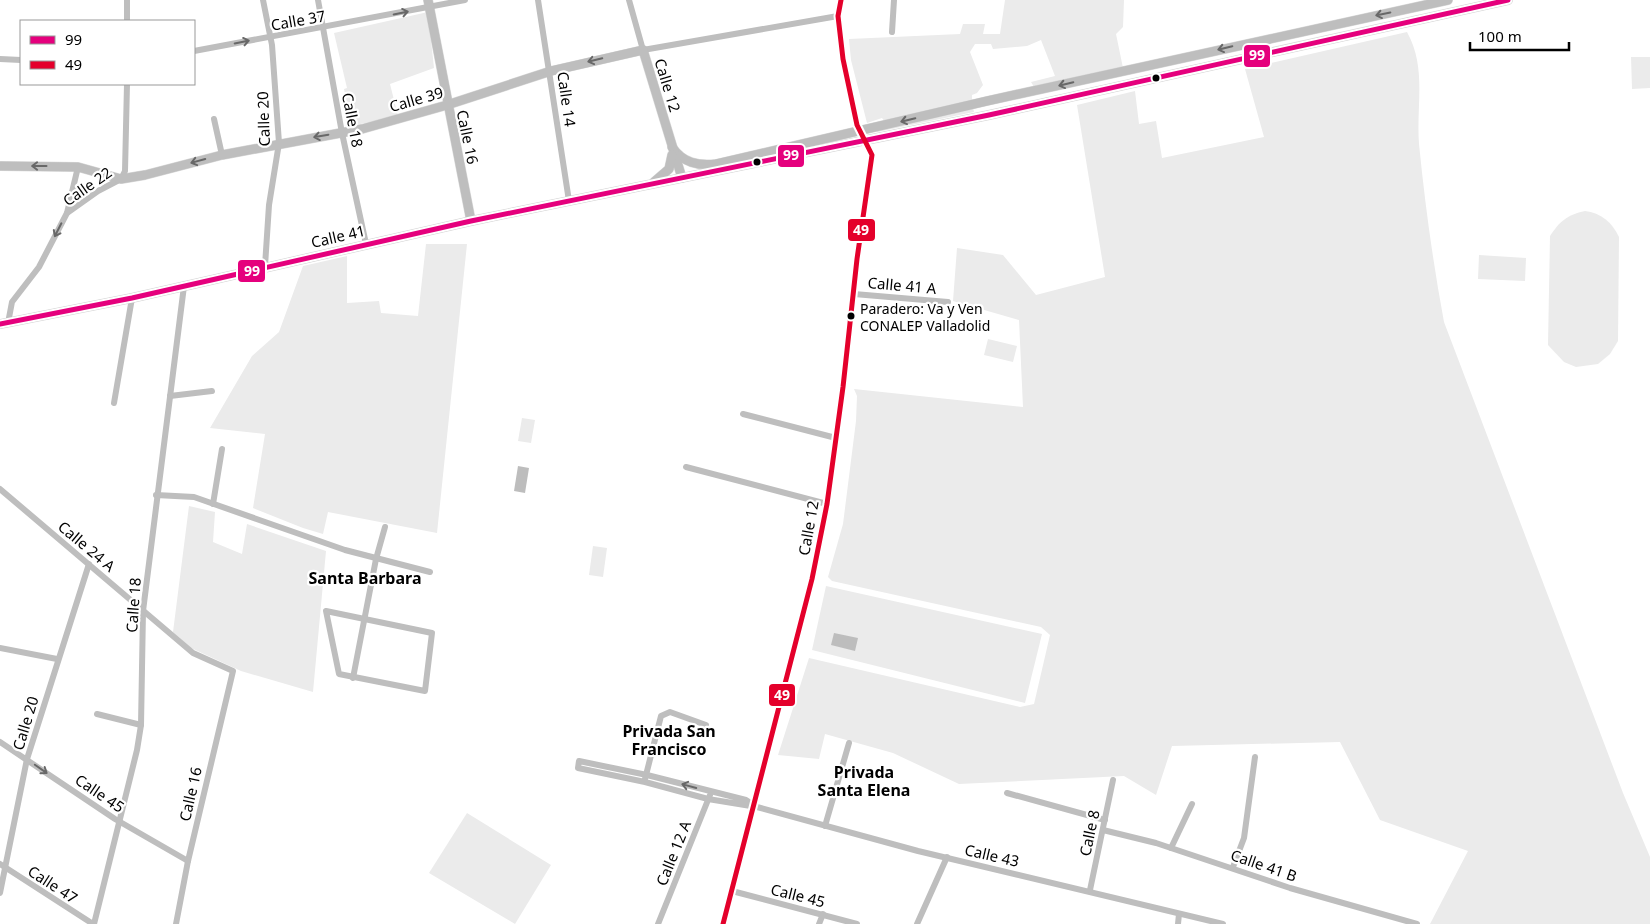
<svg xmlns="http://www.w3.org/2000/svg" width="1650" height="924" font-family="'Noto Sans',sans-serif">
<rect width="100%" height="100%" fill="#fff"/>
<!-- green -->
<g fill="#ebebeb">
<path d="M1005 0H1124L1123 27 1116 34 1123 68 1034 87 1031 82 1055 76 1041 40 1027 46 993 49 991 44H975L970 52 983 85 977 93 972 95V101L885 122 882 118 867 123 851 60 849 39 960 34 963 24H985L983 34H1000Z"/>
<path d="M428 12 434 68 390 84 398 116 351 126 344 89 347 88 334 33Z"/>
<path d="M1407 32C1427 68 1416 105 1419 144 1425 204 1433 263 1444 322L1623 793 1650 857V924H1430L1468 851 1380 820 1340 742 1172 746 1156 795 1124 776 959 784 893 753 825 734 819 759 778 755 809 658 1020 707 1034 704 1050 635 1041 627 832 581 828 577 843 524 856 421 857 396 854 389 1023 407 1019 320 953 301 957 248 1003 255 1036 295 1105 277 1077 105 1135 91 1139 124 1156 121 1162 158 1264 137 1245 69Z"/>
<path d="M1631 57H1650V88L1632 89Z"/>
<path d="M973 108 974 112 877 132V131Z"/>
<path d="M1585 211C1601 213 1612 222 1619 237L1618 341 1610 354 1598 364 1576 367 1564 362 1548 345 1550 236C1560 221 1567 215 1585 211Z"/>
<path d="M426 244H467L437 533 328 512 323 534 303 528 253 508 265 434 210 428 252 356 279 332 303 266 347 256V303L379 301 381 313 418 316Z"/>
<path d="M1479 255 1526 258 1525 281 1478 279Z"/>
<path d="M988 339 1017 346 1013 362 984 355Z"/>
<path d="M522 418 535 420 531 443 518 441Z"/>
<path d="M189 506 215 512 213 542 242 554 247 524 326 551 313 692 241 671 191 648 173 632Z"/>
<path d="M593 546 607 548 603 577 589 575Z"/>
<path d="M826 586 1042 634 1025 703 812 650Z"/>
<path d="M467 813 551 865 515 924 429 873Z"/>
</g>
<!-- water -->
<g fill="#bdbdbd">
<path d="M518 466 529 468 525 493 514 491Z"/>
<path d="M834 633 858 638 855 651 831 645Z"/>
</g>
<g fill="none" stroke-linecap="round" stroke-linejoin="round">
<defs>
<g id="major">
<path d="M428 0 471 221"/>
<path d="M672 147C683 163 698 166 716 164L987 101 1448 0"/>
<path d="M0 166 78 167 121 179 145 175 222 155 362 129 447 105 551 71 643 50 682 178"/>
<path d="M654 182 669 169 672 155"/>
<path d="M0 324 132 298 471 221 989 115 1508 0"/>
</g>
</defs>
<!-- major casing -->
<use href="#major" stroke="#dbdbdb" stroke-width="10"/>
<!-- minor -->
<g stroke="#bebebe" stroke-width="6">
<path d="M127 0V21"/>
<path d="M263 0 272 45 279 143 269 205 265 266"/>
<path d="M318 0 342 133 366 244"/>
<path d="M538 0 569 201"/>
<path d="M629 0 643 50 838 16"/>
<path d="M892 32 894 0"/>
<path d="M194 51 465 0"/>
<path d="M0 59 21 60"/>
<path d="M214 119 222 155"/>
<path d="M67 213 78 167"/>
<path d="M854 294 948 302"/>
<path d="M8 323 12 302 39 267 67 213 98 191 121 179 125 171 127 84"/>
<path d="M170 396 212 391"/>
<path d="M114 403 132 298"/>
<path d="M743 414 836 438"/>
<path d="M686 467 827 504"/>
<path d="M0 489 193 653 233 671 188 861 176 924"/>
<path d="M156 495 194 497 345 550 430 572"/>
<path d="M213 504 222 449"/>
<path d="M326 611 432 633 425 691 339 674Z"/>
<path d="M0 648 57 659"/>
<path d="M353 678 376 559 385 527"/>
<path d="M97 714 141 725"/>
<path d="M0 742 115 819 188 861"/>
<path d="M645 779 661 716 670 712 706 725"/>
<path d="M1007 793 1105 820"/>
<path d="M757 807 746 800 647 775 579 761 578 768 645 782 708 799 757 807 918 851 1223 924"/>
<path d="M825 826 849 743"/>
<path d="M1103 830 1156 843 1290 888 1417 924"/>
<path d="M1171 848 1192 804"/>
<path d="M0 864 93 924"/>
<path d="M1233 867 1244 838 1255 757"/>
<path d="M1090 890 1113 780"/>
<path d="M732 891 857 924"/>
<path d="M0 893 27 759 89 564"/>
<path d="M94 924 137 750 141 725 143 611 184 286"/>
<path d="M658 924 710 795"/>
<path d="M723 924 812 579 827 504 843 387 857 259 872 155 857 125 843 59 838 16 841 0"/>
<path d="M819 924 823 914"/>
<path d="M917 924 947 857"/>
<path d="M1178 924 1179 914"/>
</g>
<!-- major -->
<use href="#major" stroke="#bebebe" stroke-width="9"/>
<defs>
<path id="bus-1" d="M0 324 132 298 471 221 989 115 1508 0"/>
<path id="bus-2" d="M723 924 812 579 827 504 843 387 857 259 872 155 857 125 843 59 838 16 841 0"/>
</defs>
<!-- bus-1 casing -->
<use href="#bus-1" stroke="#fff" stroke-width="9"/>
<!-- bus-2 casing -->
<use href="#bus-2" stroke="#fff" stroke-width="9"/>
<!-- bus-1 -->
<use href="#bus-1" stroke="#e5007d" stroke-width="5"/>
<!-- bus-2 -->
<use href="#bus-2" stroke="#e4002b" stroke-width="5"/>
</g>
<!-- one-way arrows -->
<defs><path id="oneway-shaft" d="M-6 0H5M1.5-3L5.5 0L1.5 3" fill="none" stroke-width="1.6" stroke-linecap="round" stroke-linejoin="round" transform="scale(1.25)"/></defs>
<g stroke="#686868">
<use href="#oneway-shaft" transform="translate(401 13) rotate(-11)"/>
<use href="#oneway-shaft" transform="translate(1383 14) rotate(168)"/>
<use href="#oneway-shaft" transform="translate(242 42) rotate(-11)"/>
<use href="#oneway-shaft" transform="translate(1225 48) rotate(167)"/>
<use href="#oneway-shaft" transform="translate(595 60) rotate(166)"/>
<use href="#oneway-shaft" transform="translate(1066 84) rotate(167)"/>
<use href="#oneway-shaft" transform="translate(908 120) rotate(167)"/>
<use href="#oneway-shaft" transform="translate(321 136) rotate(170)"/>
<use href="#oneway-shaft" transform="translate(198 161) rotate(165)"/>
<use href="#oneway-shaft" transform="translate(39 166) rotate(-180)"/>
<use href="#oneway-shaft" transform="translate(58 230) rotate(117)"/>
<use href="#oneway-shaft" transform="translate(41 769) rotate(35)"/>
<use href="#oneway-shaft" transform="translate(689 786) rotate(-165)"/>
</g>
<!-- markers -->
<g fill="#000" stroke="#fff" stroke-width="2">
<circle cx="1156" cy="78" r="4.5"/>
<circle cx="757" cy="162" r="4.5"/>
<circle cx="851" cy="316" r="4.5"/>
</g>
<g text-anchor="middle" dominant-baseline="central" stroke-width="4.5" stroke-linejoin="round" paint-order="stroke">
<!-- bus labels -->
<g font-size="14" fill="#000" stroke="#fff" text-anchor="start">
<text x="860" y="308">Paradero: Va y Ven<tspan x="860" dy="17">CONALEP Valladolid</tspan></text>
</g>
<!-- street labels -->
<g font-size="15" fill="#000" stroke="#fff">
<text transform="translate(298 20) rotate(-10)">Calle 37</text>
<text transform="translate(668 85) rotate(73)">Calle 12</text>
<text transform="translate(416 99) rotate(-16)">Calle 39</text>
<text transform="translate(567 99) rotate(82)">Calle 14</text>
<text transform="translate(263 119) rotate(-92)">Calle 20</text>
<text transform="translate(353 120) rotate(79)">Calle 18</text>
<text transform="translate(468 137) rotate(78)">Calle 16</text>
<text transform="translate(87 186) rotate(-35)">Calle 22</text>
<text transform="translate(338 236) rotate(-13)">Calle 41</text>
<text transform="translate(902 285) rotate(5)">Calle 41 A</text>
<text transform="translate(808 528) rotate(-80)">Calle 12</text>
<text transform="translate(87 546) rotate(40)">Calle 24 A</text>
<text transform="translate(133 605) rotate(-86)">Calle 18</text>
<text transform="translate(25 723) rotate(-73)">Calle 20</text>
<text transform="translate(100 793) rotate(34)">Calle 45</text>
<text transform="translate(190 794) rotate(-77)">Calle 16</text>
<text transform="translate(1089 833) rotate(-78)">Calle 8</text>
<text transform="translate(673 853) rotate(-68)">Calle 12 A</text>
<text transform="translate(992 855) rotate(13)">Calle 43</text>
<text transform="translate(1264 865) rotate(19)">Calle 41 B</text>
<text transform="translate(53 884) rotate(33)">Calle 47</text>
<text transform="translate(798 895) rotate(14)">Calle 45</text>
</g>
<!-- neighbourhood labels -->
<g font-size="16" font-weight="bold" fill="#000" stroke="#fff">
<text x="365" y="578">Santa Barbara</text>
<text x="669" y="731">Privada San<tspan x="669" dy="18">Francisco</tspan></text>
<text x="864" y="772">Privada<tspan x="864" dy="18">Santa Elena</tspan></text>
</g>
</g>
<g stroke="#fff" stroke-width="2">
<rect x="1243" y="44" width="28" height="24" rx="5" fill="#e5007d"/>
<rect x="777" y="144" width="28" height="24" rx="5" fill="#e5007d"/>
<rect x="847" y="218" width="29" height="24" rx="5" fill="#e4002b"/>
<rect x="237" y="259" width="29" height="24" rx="5" fill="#e5007d"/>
<rect x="768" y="683" width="28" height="24" rx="5" fill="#e4002b"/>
</g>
<g font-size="14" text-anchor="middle" font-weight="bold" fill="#fff">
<text x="1257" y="60">99</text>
<text x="791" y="160">99</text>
<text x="861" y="235">49</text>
<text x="252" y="276">99</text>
<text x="782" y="700">49</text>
</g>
<!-- legend -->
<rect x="20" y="20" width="175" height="65" fill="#ffffff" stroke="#999999"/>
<rect x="30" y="36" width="25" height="8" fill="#e5007d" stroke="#999999"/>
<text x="65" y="45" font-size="15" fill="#000000">99</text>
<rect x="30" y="61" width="25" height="8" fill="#e4002b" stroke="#999999"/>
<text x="65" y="70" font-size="15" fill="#000000">49</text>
<!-- scale -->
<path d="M1470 42v8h99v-8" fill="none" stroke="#000000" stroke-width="2.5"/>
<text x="1478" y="42" font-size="15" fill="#000000" stroke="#ffffff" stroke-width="4" paint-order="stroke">100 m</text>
</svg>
